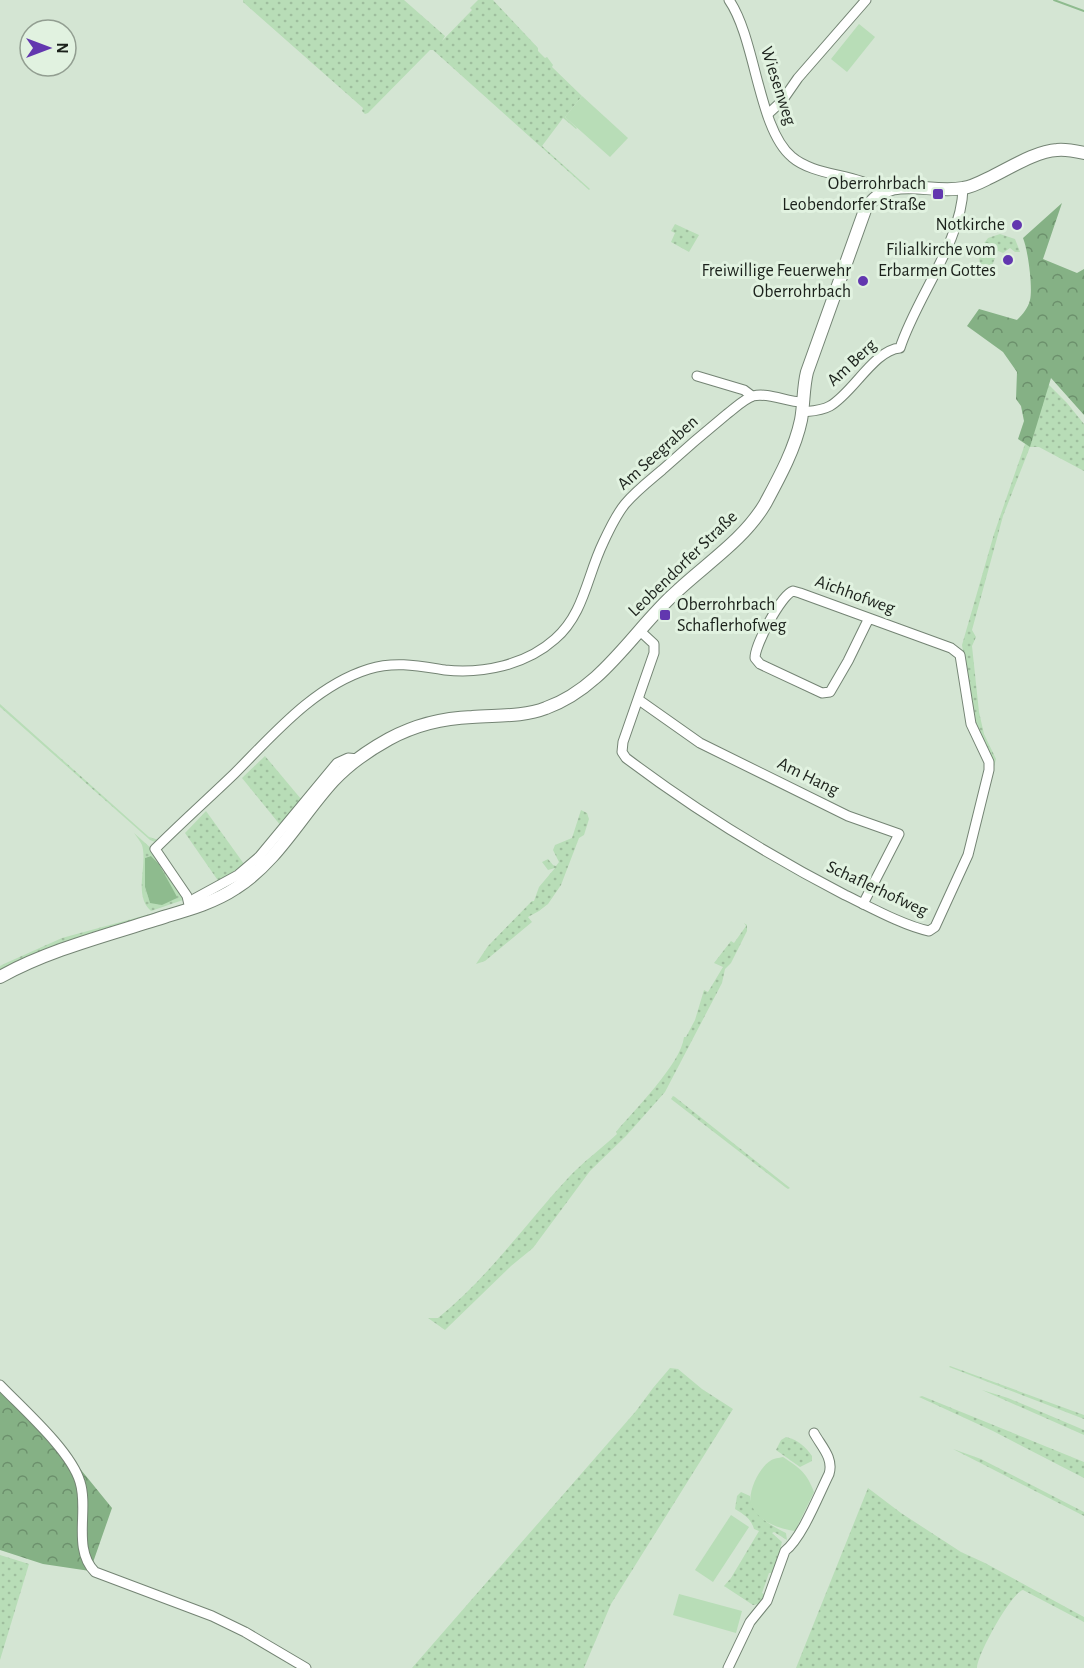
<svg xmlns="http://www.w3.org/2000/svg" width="1084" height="1668" font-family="'Alegreya Sans',sans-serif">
<defs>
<pattern id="grass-dots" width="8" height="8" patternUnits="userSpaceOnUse" patternTransform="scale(1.5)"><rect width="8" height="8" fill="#b8ddb7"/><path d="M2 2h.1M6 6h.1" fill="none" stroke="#9ebd9d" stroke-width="1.8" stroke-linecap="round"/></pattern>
<pattern id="forest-crowns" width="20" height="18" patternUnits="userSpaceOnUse" patternTransform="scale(1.5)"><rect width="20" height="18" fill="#85b185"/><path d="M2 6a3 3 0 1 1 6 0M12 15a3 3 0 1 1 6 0" fill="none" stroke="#6c906c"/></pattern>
</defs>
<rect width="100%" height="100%" fill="#d4e5d3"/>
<!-- grass -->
<g fill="url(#grass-dots)" fill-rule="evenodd">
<path d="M243 0H404L445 36 442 41 472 10 470 8 478 0H493L538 48V51L545 58 547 57 553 65 552 67 582 96 565 117 577 128 576 129 563 118 542 146 590 189 589 190 433 50H430L368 113 365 114 362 111 363 108 243 2Z"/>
<path d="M675 224 699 235 689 252 671 242 675 233 671 231Z"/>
<path d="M1000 234 1015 239 1020 252H1015L1010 248 1003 253 998 251 991 268 980 274 979 250 988 238Z"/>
<path d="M1048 384 1067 403 1084 424V471L1039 447H1030L1003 516 972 630 976 637 972 646 979 712 984 734 996 759 978 827 992 770 975 729 962 645 994 534 1025 444 1030 446Z"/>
<path d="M0 704 149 837 159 840 155 842 150 840 0 707Z"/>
<path d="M265 756 301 799 281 826 242 778Z"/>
<path d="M581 810 587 813 589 819 584 835 579 838 561 885 548 904 539 911 528 917 532 922 485 961 476 964 488 946 532 901H534L539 887 555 868 548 870 542 862 548 859 553 865 556 866 559 862 553 850 555 845 572 838Z"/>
<path d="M206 811 244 864 219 882 185 833Z"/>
<path d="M134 833 153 850 184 898 183 900 151 911C133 895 148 865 142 845 140 841 137 837 134 833ZM151 856 159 864 174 893 150 903 145 887V858Z"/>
<path d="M183 905 0 973V966L6 963 62 938Z"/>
<path d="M744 923 747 925V931L731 963 725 969 722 983 665 1092 626 1136 590 1171 533 1248 511 1266 445 1330 428 1318H438C488 1278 526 1223 569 1177 584 1161 601 1149 617 1134L616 1132C634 1110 681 1064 684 1037H686L695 1020 704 990 708 992 723 967 714 963 731 941 734 943 746 926Z"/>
<path d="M673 1096 675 1097 790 1188 788 1189 785 1187 671 1099Z"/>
<path d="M950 1366 1084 1415V1419L949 1367Z"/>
<path d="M670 1368 678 1369 702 1389 733 1409 611 1604 584 1668H412L636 1411 653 1388Z"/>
<path d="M982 1390 1008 1398 1084 1430V1435Z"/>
<path d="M922 1396 1084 1462V1478L993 1431 919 1397Z"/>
<path d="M786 1437C798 1440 805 1446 812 1456V1461L800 1467 776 1450 781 1440Z"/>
<path d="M953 1449 981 1459 1084 1512V1516Z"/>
<path d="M868 1488 901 1513 961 1552 985 1563 1084 1617V1622L1023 1590C1011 1593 977 1655 977 1668H796Z"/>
<path d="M741 1492 750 1496C752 1515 770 1525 786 1533L787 1540 774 1532 772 1533 782 1542 780 1549 783 1551 771 1576 772 1573H769L762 1593 766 1595C763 1601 760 1604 753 1605L724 1586 731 1578 759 1531 754 1529C751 1519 745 1515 735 1509L737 1496Z"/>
<path d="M0 1555 29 1564 0 1660Z"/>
</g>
<!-- forest -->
<g fill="url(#forest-crowns)">
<path d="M1062 203 1043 259 1077 273 1084 269V415L1051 378 1030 447 1018 439 1024 421 1021 406 1016 399 1017 372 1003 352 967 326 979 309 1017 320C1023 314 1028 308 1030 300 1033 288 1028 250 1023 238Z"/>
<path d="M0 1384 50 1444 64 1449 112 1508 90 1571 43 1564 0 1550Z"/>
</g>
<!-- park -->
<g fill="#b8ddb7">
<path d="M859 24 875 37 847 72 831 59Z"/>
<path d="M582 96 628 138 610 157 565 117Z"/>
<path d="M783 1457C800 1468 807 1473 814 1492L795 1531C779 1529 759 1522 752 1506 746 1494 759 1468 770 1461 774 1458 779 1458 783 1457Z"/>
<path d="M731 1515 749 1527 713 1582 695 1570Z"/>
<path d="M679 1594 742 1611 736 1633 673 1615Z"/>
</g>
<!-- water -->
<path fill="#8ebb8e" d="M151 856 159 864 176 895 177 898 162 905 150 903 145 887V858Z"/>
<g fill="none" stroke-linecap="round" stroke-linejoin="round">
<!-- stream -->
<path stroke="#8ebb8e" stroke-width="2" d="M1054 0 1084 11"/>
<defs>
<g id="minor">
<path d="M729 0C756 39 758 129 792 157 815 177 859 173 882 192"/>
<path d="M768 114 782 101 798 78 866 0"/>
<path d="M697 376 744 390 752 396"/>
<path d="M802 412C811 411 821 411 830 406 853 393 874 350 900 348 916 298 962 241 963 188"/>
<path d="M640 631 654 644V653L623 742 622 752 626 758C695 810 768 855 845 895 868 906 904 926 929 931L935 927 968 855 989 770V762L971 724 960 655 951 648 800 593 793 591C781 595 755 645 755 658L760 664 822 693 830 692 848 661 869 618"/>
<path d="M639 700 700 743 848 816 899 834 863 904"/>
<path d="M190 909 187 896 155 849C181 823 208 799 234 774 273 735 314 686 369 669 395 661 419 666 445 670 483 674 526 665 555 639 584 614 587 576 603 543 609 530 616 515 625 504 636 491 649 481 662 470 683 451 705 432 727 414 735 408 744 399 753 396 768 392 787 402 802 402"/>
<path d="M190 909 194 899 238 875 259 857 337 763 348 758 359 759"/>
<path d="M0 1385C23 1409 71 1451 80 1482 89 1510 72 1549 95 1572L212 1616 245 1632 306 1668"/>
<path d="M728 1668 750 1622 767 1601 785 1551C802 1538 819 1494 829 1474 834 1458 821 1446 814 1433"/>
</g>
<path id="major" d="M0 977C50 949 112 934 167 916 191 909 215 902 236 888 277 862 301 816 333 781 349 764 369 750 389 739 415 725 443 718 472 717 496 715 523 717 546 708 602 688 632 633 673 595 704 565 743 541 765 504 779 478 795 449 801 420 804 404 803 388 807 372L865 210C890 171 927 195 963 188 972 187 981 182 989 178 1008 169 1036 151 1057 150 1066 149 1075 151 1084 153"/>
</defs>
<!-- minor casing -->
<use href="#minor" stroke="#748474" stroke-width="11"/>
<!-- major casing -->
<use href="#major" stroke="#748474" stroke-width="14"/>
<!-- minor -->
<use href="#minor" stroke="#fff" stroke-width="9"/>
<!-- major -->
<use href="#major" stroke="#fff" stroke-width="12"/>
</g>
<!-- markers -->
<g fill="#6237af" stroke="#e1f2e0" stroke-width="2">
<rect x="932" y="188" width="12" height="12" rx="3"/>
<circle cx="1017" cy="225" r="6"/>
<circle cx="1008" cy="260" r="6"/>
<circle cx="863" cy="281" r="6"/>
<rect x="659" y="609" width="12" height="12" rx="3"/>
</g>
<g text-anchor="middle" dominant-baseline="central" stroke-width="6" stroke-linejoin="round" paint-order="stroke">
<!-- street labels -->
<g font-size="18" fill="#1b211b" stroke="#e1f2e0">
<text transform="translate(778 86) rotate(72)">Wiesenweg</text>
<text transform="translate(852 363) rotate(-43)">Am Berg</text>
<text transform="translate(658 453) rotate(-42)">Am Seegraben</text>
<text transform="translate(683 564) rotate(-44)">Leobendorfer Straße</text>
<text transform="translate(855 595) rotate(20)">Aichhofweg</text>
<text transform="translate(808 777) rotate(26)">Am Hang</text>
<text transform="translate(877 889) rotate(25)">Schaflerhofweg</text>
</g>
<!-- poi labels -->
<g font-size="18" fill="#1b211b" stroke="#e1f2e0" text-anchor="end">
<text x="926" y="184">Oberrohrbach<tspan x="926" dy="21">Leobendorfer Straße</tspan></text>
<text x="1005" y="225">Notkirche</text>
<text x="996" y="250">Filialkirche vom<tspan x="996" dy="21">Erbarmen Gottes</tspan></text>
<text x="851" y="271">Freiwillige Feuerwehr<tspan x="851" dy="21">Oberrohrbach</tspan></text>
<text x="677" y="605" text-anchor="start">Oberrohrbach<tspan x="677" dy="21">Schaflerhofweg</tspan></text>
</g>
</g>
<!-- north arrow -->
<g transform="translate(48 48) rotate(90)"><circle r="28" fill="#e1f2e0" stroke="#929e91" stroke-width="1.5"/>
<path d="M0-4.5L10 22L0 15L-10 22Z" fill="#6237af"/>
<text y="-9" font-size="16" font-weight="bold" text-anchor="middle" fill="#1b211b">N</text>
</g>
</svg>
